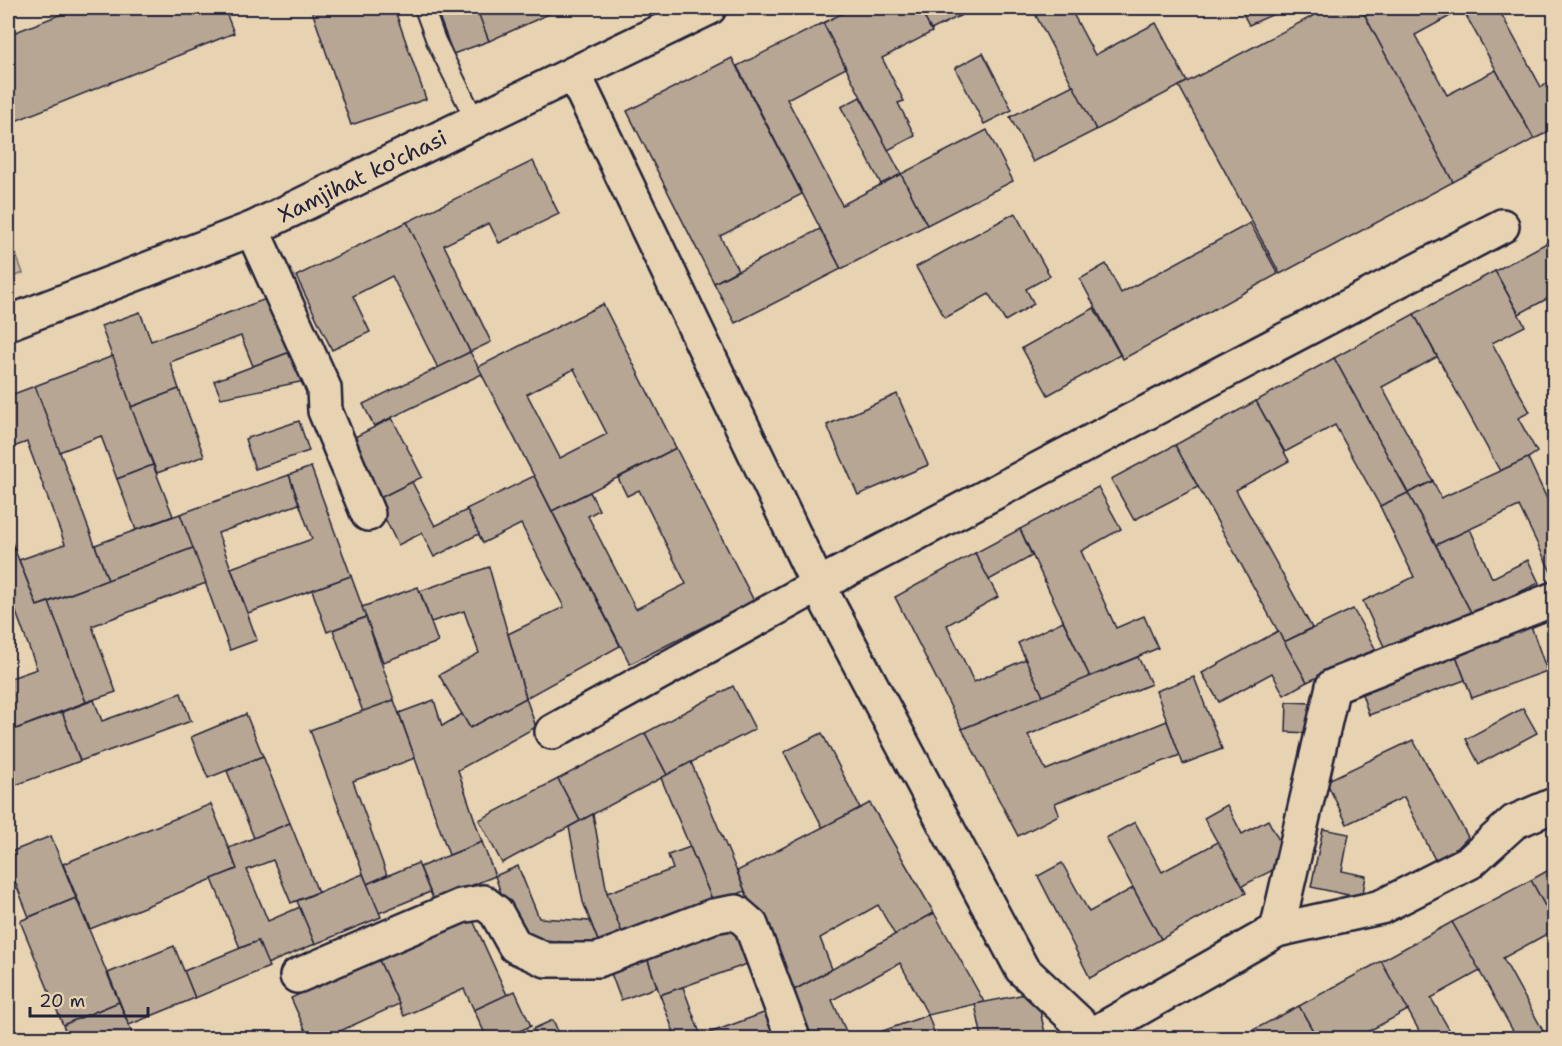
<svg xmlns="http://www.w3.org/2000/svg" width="1562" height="1046" font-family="'Shantell Sans',sans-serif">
<rect width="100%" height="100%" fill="#e7d2b1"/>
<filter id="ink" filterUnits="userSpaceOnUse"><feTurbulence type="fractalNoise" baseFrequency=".0167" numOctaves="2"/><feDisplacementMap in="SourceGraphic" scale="12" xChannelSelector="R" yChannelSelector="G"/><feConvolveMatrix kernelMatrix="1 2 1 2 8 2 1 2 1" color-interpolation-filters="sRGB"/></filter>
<g filter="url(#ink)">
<!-- green -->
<path fill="#cab9a0" stroke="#766e6e" stroke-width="1.5" d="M8 234 23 273 8 279V233Z"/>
<!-- building -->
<g fill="#b7a693" stroke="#22223b" stroke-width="1.5" fill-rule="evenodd">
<path d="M77 8H224L234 33 8 124V35Z"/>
<path d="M311 8H394L426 99 351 125Z"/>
<path d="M436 8H477L489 41 453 54Z"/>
<path d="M495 8H562L489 41 479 15Z"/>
<path d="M853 8H920L932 32 882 58 904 101 898 103 915 136 888 150 823 23Z"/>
<path d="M920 8H976L931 30Z"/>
<path d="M1032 8H1070L1095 55 1156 23 1187 82 1096 130Z"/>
<path d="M1240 8H1282L1283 10 1249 25Z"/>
<path d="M1328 8H1361L1453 182 1280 274 1179 86Z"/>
<path d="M1361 8H1462L1463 9 1415 35 1447 95 1496 70 1534 139 1453 182Z"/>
<path d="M1462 8H1498L1541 87 1554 80V129L1534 139Z"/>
<path d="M823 23 846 68 787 99 842 205 901 174 927 225 841 269 737 66Z"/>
<path d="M983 53 1012 110 984 124 955 68Z"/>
<path d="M732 58 802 194 720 236 738 270 714 283 627 111Z"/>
<path d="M1073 85 1096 130 1033 162 1010 117Z"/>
<path d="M860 97 901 174 881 184 841 107Z"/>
<path d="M987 130 1013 181 927 225 901 174Z"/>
<path d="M533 161 559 214 499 243 489 223 444 245 491 342 470 352 407 222Z"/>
<path d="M1015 213 1050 276 1026 289 1034 304 1005 321 989 294 945 318 916 267Z"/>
<path d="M407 222 470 352 438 368 392 276 353 296 370 332 332 350 296 276Z"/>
<path d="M1250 223 1278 274 1123 359 1080 279 1106 264 1121 293Z"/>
<path d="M820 229 841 269 735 323 714 283Z"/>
<path d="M1554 239V295L1519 314 1495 271Z"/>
<path d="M1495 271 1525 326 1492 343 1530 412 1518 418 1537 452 1528 458 1500 471 1414 314Z"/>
<path d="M277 295 298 349 253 366 241 336 170 362 179 389 131 407 101 326 140 312 151 341Z"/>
<path d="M603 304 676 448 552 511 478 367ZM574 369 607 434 560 458 527 394Z"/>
<path d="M1094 308 1120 355 1048 395 1022 348Z"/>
<path d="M1414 314 1437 357 1382 387 1433 481 1408 493 1334 358Z"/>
<path d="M298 349 310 380 221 398 214 381Z"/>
<path d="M470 352 482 374 374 426 363 404Z"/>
<path d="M113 356 153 465 117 479 101 436 59 452 35 386Z"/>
<path d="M1334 358 1408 493 1380 506 1335 425 1285 452 1256 401Z"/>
<path d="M35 386 108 580 37 606 19 560 65 544 27 442 8 449V396Z"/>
<path d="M179 389 204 456 157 473 131 407Z"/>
<path d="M897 394 928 465 858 495 827 425Z"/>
<path d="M1256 401 1289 461 1236 490 1312 628 1284 642 1175 445Z"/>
<path d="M392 418 422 477 376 500 345 442Z"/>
<path d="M299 421 309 451 255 469 245 439Z"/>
<path d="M1175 445 1198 487 1134 520 1111 479Z"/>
<path d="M676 448 754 601 630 664 552 511 590 492 599 510 588 516 636 609 686 584 639 490 627 496 618 478Z"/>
<path d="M1528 458 1554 514V578L1519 506 1436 545 1408 493 1433 481 1441 498Z"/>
<path d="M153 465 173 516 136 530 117 479Z"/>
<path d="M311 467 351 576 248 613 231 568 312 539 289 475Z"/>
<path d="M289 475 299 504 218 533 257 640 230 650 180 514Z"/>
<path d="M534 476 620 646 526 698 508 634 564 607 521 524 483 543 466 509Z"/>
<path d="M412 482 435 526 467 510 479 534 434 557 422 533 398 545 376 500Z"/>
<path d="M1098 487 1121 529 1081 551 1116 628 1144 616 1158 648 1090 677 1020 529Z"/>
<path d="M1408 493 1472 614 1387 653 1363 601 1414 577 1380 506Z"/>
<path d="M180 514 193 548 108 580 95 545Z"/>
<path d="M1020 529 1032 556 989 580 975 553Z"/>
<path d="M1470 529 1492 578 1528 560 1539 583 1472 614 1436 545Z"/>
<path d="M8 535H9L37 606 49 602 86 702 8 732V679L37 669 13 604 8 606Z"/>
<path d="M193 548 206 583 92 626 116 692 86 702 49 602Z"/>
<path d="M975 553 998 597 947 625 974 682 1026 659 1043 696 962 729 895 597Z"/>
<path d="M489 567 526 698 470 728 439 675 479 653 464 611 431 622 420 591Z"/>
<path d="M351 576 366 617 327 632 312 590Z"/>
<path d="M418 587 438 642 383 662 362 607Z"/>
<path d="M1353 609 1376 650 1307 682 1284 642Z"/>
<path d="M366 617 394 700 363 712 333 630Z"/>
<path d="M1063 621 1090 677 1043 696 1018 643Z"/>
<path d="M1531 626 1547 671 1472 698 1455 653Z"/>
<path d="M1278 631 1307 682 1284 695 1272 673 1219 702 1202 673Z"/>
<path d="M1455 653 1465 680 1369 715 1360 688Z"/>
<path d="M1138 657 1151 684 1028 735 1046 770 1167 721 1180 755 1055 803 1059 815 1018 836 962 729Z"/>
<path d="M1194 677 1222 749 1183 764 1156 691Z"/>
<path d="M733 686 755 729 667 775 645 733Z"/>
<path d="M181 693 191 721 80 761 62 712 94 700 102 721Z"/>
<path d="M526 698 536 727 458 770 482 842 449 855 399 713 434 700 442 726 462 714 470 728Z"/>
<path d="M394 700 415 758 353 781 387 875 367 884 310 730Z"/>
<path d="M1287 702 1313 703 1312 733 1286 732Z"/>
<path d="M1523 708 1537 733 1479 764 1466 739Z"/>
<path d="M62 712 80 761 8 788V732Z"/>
<path d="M246 714 263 756 208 778 191 737Z"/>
<path d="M645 733 667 775 580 821 558 779Z"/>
<path d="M822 733 860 808 823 828 784 752Z"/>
<path d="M1413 740 1468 837 1439 868 1404 797 1347 824 1326 781Z"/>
<path d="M263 756 290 823 254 838 227 771Z"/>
<path d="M691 762 745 891 714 904 661 778Z"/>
<path d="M558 779 580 821 502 863 479 820Z"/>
<path d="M870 803 934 913 895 935 878 905 820 938 832 969 787 994 737 871Z"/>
<path d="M211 804 237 869 90 929 63 864Z"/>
<path d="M1227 805 1242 834 1268 820 1290 861 1242 886 1204 818Z"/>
<path d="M593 814 607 893 624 938 600 946 583 902 569 827Z"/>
<path d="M1135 822 1162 872 1218 842 1246 893 1161 939 1106 838Z"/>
<path d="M290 823 318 892 291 903 273 860 247 870 268 921 300 907 315 944 267 964 258 941 240 948 212 879 237 869 229 848Z"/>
<path d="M1323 829 1349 834 1342 871 1366 876 1362 898 1311 887Z"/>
<path d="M51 836 76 898 29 917 8 864V853Z"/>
<path d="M482 842 495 876 434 901 420 867Z"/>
<path d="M690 847 714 904 624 938 607 893 673 869 668 855Z"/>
<path d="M418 863 430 892 379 913 367 884Z"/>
<path d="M1062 863 1089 912 1133 888 1161 939 1090 978 1038 876Z"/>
<path d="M518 866 539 918 590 921 600 946 528 938 510 919 495 876Z"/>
<path d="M1554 867V923L1531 880Z"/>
<path d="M363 874 381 917 315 944 297 901Z"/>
<path d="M1531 880 1554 923V930L1503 958 1547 1038H1517L1452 922Z"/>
<path d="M76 898 119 1002 63 1025 20 921Z"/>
<path d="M934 913 984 1002 928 1015 900 963 832 1000 849 1038H808L787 994Z"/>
<path d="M471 916 507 995 474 1010 464 989 404 1016 378 958Z"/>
<path d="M1452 922 1480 971 1431 998 1454 1038H1423L1381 961Z"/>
<path d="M732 923 747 964 660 995 646 955Z"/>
<path d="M258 941 269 967 195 998 184 971Z"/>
<path d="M174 946 195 998 129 1025 108 973Z"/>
<path d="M646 955 657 987 621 1000 609 968Z"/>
<path d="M378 958 399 1004 325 1038H309L291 998Z"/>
<path d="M1381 961 1408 1010 1356 1038H1317L1299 1006Z"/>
<path d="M683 987 701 1036 772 1010 783 1038H676L660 995Z"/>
<path d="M515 991 531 1026 503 1038H487L474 1010Z"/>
<path d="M1036 992 1046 1038H982L975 1004Z"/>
<path d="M119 1002 134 1038H68L63 1025Z"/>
<path d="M1299 1006 1317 1038H1238Z"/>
<path d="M928 1015 936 1038H863Z"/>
<path d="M553 1020 561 1038H537L533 1029Z"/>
</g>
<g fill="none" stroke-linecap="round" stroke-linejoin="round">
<defs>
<path id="service" d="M424 8 436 41 476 122"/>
<g id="minor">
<path d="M574 74 818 585 1022 969 1092 1035 1277 930 1381 907 1470 862 1514 822 1554 805"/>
<path d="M252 229 324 388 325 411 368 514"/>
<path id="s1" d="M8 323 252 229 709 8"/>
<path d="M552 732 818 585 1502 226"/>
<path d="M1277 930 1333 686 1554 599"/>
<path d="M297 976 461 906 483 902 496 912 515 946 546 960H598L713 916 736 912 751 925 793 1038"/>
</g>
</defs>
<!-- service casing -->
<use href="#service" stroke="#22223b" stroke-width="22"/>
<!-- minor casing -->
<use href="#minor" stroke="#22223b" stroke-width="38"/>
<!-- service -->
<use href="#service" stroke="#e7d2b1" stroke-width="18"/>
<!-- minor -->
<use href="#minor" stroke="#e7d2b1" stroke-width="33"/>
</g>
</g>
<g text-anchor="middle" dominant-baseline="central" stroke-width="6" stroke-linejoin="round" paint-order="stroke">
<!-- street labels -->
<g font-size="22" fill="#22223b" stroke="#e7d2b1">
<text stroke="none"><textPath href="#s1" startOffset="384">Xamjihat ko'chasi</textPath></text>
</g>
</g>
<!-- margin -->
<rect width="1562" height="1046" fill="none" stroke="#e7d2b1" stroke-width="30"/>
<rect x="15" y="15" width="1532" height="1016" fill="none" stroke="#22223b" stroke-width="2" filter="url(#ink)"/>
<!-- scale -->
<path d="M30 1007v9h118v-9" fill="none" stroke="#22223b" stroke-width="3"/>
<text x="39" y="1007" font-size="18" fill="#22223b" stroke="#e7d2b1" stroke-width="4.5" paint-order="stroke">20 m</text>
</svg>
